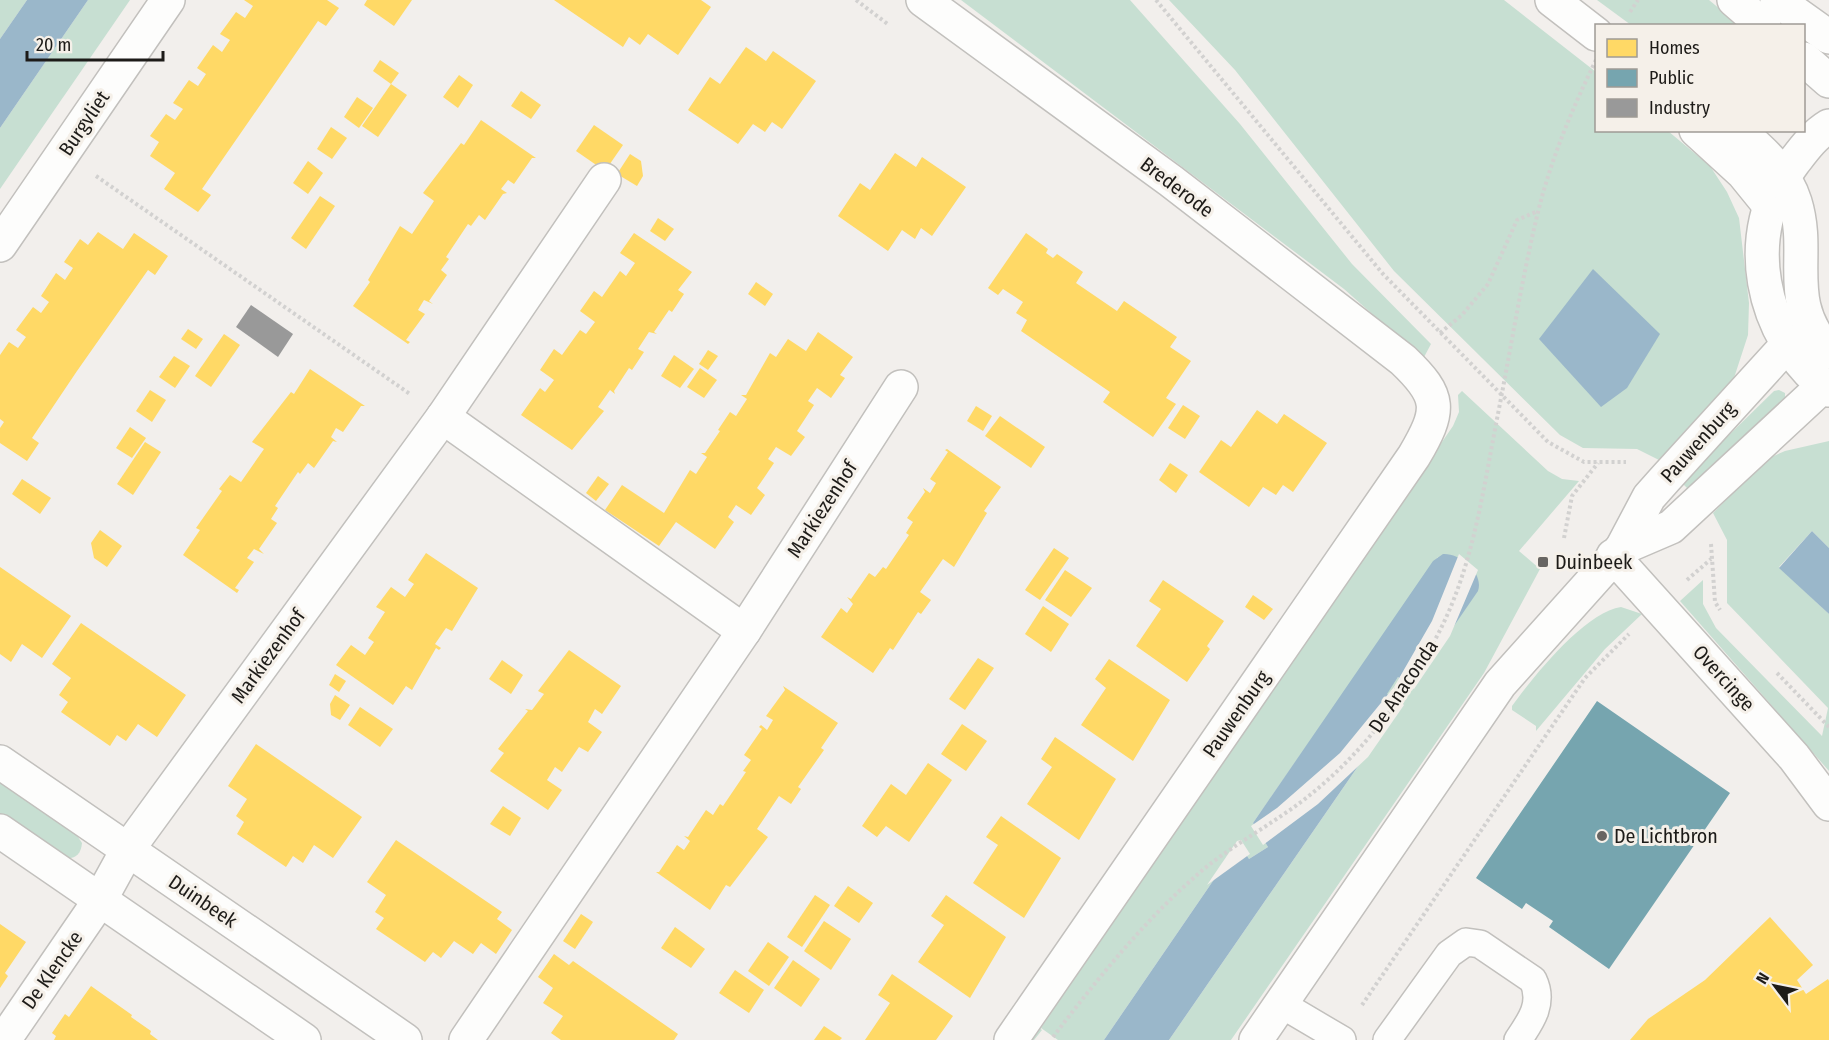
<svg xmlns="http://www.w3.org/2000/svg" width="1829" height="1040" font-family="'Fira Sans Condensed',sans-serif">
<rect width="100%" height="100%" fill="#f2efec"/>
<!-- green -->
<g fill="#c7dfd2">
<path d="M0 0H27L0 39Z"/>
<path d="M88 0H130L0 189V128Z"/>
<path d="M961 0H1130L1240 124 1352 264 1431 344 1423 359 1344 289Z"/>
<path d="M1169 0H1504L1596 72V130L1668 131 1710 166 1727 192 1739 218 1749 303 1748 335 1733 381 1663 462 1637 449 1583 448 1560 435 1394 271 1235 70Z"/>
<path d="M1597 0H1709L1739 25H1631Z"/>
<path d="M1779 390 1785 393V399L1691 492 1681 482 1774 391Z"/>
<path d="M1462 391 1548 471 1562 479 1579 481 1519 551 1540 569 1484 673 1231 1040H1169L1401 704 1386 694 1398 677 1412 686 1438 557 1253 823 1268 847 1249 859 1239 843 1104 1040H1058L1041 1028 1078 972 1039 1028 1042 1030 1034 1040H1030L1453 426 1459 412 1458 395Z"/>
<path d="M1829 441V548L1812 531 1779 567 1829 614V771L1680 601 1703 580V604L1716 628 1822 736 1828 708 1727 603V540L1713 513 1767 459 1785 451Z"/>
<path d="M1621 607 1642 614 1605 649 1536 731V726L1512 710V706C1533 677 1585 612 1621 607Z"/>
<path d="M0 781 76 834 82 843C81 854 76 859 65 858L0 814Z"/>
</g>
<!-- water -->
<g fill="#9ab7ca">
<path d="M27 0H88L0 128V39Z"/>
<path d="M1593 269 1660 334 1627 388 1601 407 1539 339Z"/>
<path d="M1812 531 1829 548V614L1779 568Z"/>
<path d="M1443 554C1461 553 1484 573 1478 591L1412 687 1398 677 1387 694 1401 704 1169 1040H1104L1239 843 1249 859 1268 847 1253 823 1433 561Z"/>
</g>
<!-- pier -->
<g fill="#f2efec">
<path d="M1459 554 1478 570 1450 636 1414 689 1399 681 1391 693 1404 705 1368 757 1318 804 1263 845 1251 826 1277 808 1340 753 1394 687 1432 621Z"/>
<path d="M1241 840 1250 854 1207 885 1237 841Z"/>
</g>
<!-- homes -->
<g fill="#ffd966">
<path d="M244 0H327L339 8 326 26 318 21 272 88 202 189 211 195 198 212 164 189 175 173 150 156 159 142 150 136 166 114 175 120 183 109 173 103 189 80 198 86 206 74 197 68 213 45 222 52 230 40 220 34 236 12 245 18 253 6Z"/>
<path d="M367 0H412L394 26 364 5Z"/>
<path d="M554 0H701L711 7 678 55 648 34 640 45 629 37 623 47Z"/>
<path d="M746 47 766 61 773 51 816 81 782 129 772 122 765 132 753 124 738 144 688 110 710 77 720 84Z"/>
<path d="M380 60 399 73 391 84 373 71Z"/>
<path d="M459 75 473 85 458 108 443 97Z"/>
<path d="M391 84 407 95 378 137 362 126Z"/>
<path d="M521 91 541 105 531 119 511 106Z"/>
<path d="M357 97 373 108 359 128 344 117Z"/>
<path d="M481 120 536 158H532L514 184 508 180 501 189 507 193 503 194 485 220 479 215 471 226 468 224 446 257 449 259 441 270 447 275 429 301 433 304 424 300 418 310 425 314 406 340 410 342 408 344 353 306 370 282 368 280 400 226 412 234 434 201 423 193 461 143 464 145Z"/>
<path d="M594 125 623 145 605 171 576 151Z"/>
<path d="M331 127 347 138 332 159 317 149Z"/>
<path d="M895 153 916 167 922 157 966 187 932 236 921 228 915 239 902 230 888 251 838 216 860 183 870 190Z"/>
<path d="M630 154 641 161 643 176 637 186 617 174Z"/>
<path d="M308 161 323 173 308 194 293 183Z"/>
<path d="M320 196 335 206 306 249 291 238Z"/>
<path d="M658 218 674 229 665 241 650 231Z"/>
<path d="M98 232 123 249 134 233 168 256 155 275 148 270 77 371 32 438 39 443 27 461 0 443V428L4 422 0 419V355L9 342 18 348 26 337 16 330 33 307 41 313 49 302 41 296 56 273 65 280 73 268 64 262 80 239 88 245Z"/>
<path d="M634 233 692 272 678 290 684 294 672 312 669 310 654 332 657 334 649 332 638 349 644 352 632 370 629 368 614 391 615 394 610 390 598 407 604 411 572 450 521 415 540 388 545 392 554 380 540 370 554 349 562 355 580 330 586 334 595 322 580 311 594 291 602 297 620 271 626 276 635 263 620 253Z"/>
<path d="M1026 233 1048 249 1046 253 1053 258 1057 254 1083 272 1076 283 1117 311 1124 301 1177 337 1170 347 1191 361 1166 398 1176 404 1153 437 1103 402 1110 392 1021 331 1027 320 1016 313 1023 302 1003 289 998 295 988 288Z"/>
<path d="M756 282 773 294 765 306 748 294Z"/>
<path d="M188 329 203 339 196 349 181 339Z"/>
<path d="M818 332 853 357 840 375 845 378 831 398 817 388 808 401 814 405 797 431 805 437 791 456 776 447 768 459 774 463 757 488 765 495 751 515 736 505 728 517 734 522 715 549 676 522 659 546 605 510 622 485 664 513 690 470 696 474 707 457 701 453H705L720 431 718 430 730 412 736 416 747 399 741 395H746L770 353 776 357 788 339 806 351Z"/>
<path d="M224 334 240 345 211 387 195 376Z"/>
<path d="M708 350 718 356 708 370 699 364Z"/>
<path d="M674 355 694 369 680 388 661 376Z"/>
<path d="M174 356 190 366 175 388 159 377Z"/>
<path d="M700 368 717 380 704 398 687 387Z"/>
<path d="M310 369 365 406H361L343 432 336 428 331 437 337 442 333 441 314 468 308 463 300 474 298 472 275 506 278 508 271 519 277 523 259 549 264 554 254 549 247 558 254 562 235 588 239 590 237 593 183 555 200 530 196 528 222 491 219 489 230 475 241 482 264 449 252 442 291 392 294 394Z"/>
<path d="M150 390 166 400 152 422 136 411Z"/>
<path d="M1183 405 1200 416 1185 439 1168 428Z"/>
<path d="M976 406 992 416 983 431 967 421Z"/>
<path d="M1257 410 1277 424 1284 414 1327 443 1293 492 1283 485 1276 495 1263 487 1249 507 1199 472 1221 440 1231 447Z"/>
<path d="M1000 416 1045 447 1031 468 985 436Z"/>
<path d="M130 427 146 438 132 458 116 448Z"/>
<path d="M145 442 161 452 133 495 117 484Z"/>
<path d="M947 449 1001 487 984 511 987 513 954 567 943 559 920 592 931 600 921 614 918 612 893 650 890 648 873 673 821 637 841 608 847 613 853 604 847 597 851 599 869 573 875 577 883 567 886 569 909 535 906 533 913 522 907 518 925 492 923 488 930 493 936 483 930 479 948 452 945 450Z"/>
<path d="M1170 463 1188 475 1176 493 1159 480Z"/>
<path d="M598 476 609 484 596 501 586 493Z"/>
<path d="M22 479 51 498 40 514 12 494Z"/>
<path d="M100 530 122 546 107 567 94 558 91 543Z"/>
<path d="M1054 548 1069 558 1040 600 1025 590Z"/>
<path d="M426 553 478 588 452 631 446 628 435 644 441 648 439 650 436 648 412 690 406 686 393 705 336 665 351 645 365 655 374 642 368 638 385 612 376 607 391 587 405 597 414 584 408 580Z"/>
<path d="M0 567 71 616 42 658 22 644 11 662 0 654Z"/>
<path d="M1065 570 1092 588 1071 617 1045 600Z"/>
<path d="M1163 580 1224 621 1207 646 1210 649 1187 682 1136 646 1161 609 1149 601Z"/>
<path d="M1253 595 1273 609 1264 620 1245 607Z"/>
<path d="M1043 606 1069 624 1051 652 1025 634Z"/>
<path d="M81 623 186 695 157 737 138 724 126 741 117 735 110 746 61 712 68 702 59 695 71 678 52 664Z"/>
<path d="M569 650 621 686 602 714 595 709 588 722 602 732 588 752 579 747 562 772 555 767 547 780 562 790 548 810 490 771 504 753 498 749 528 711 525 709 532 710 544 694 538 691Z"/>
<path d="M978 658 994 668 965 710 949 699Z"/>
<path d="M1109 659 1170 700 1133 761 1081 725 1106 688 1095 679Z"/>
<path d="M502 660 523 675 511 694 489 679Z"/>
<path d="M335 674 346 681 339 692 329 685Z"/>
<path d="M783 686 838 723 821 748 824 750 798 787 801 789 791 804 779 796 757 829 768 837 730 887 726 885 710 910 656 872H659L677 845 684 850 690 841 684 836 688 837 706 810 713 815 720 804 723 806 746 772 743 771 751 760 744 755 762 729 759 727 761 725 767 730 773 720 766 716 785 690Z"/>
<path d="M335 695 350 705 340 720 331 715 330 704Z"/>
<path d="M360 707 393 729 380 747 348 725Z"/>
<path d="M962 724 987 741 966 771 941 754Z"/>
<path d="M1055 737 1116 779 1079 840 1027 804 1052 767 1041 759Z"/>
<path d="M256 744 362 817 333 858 314 845 303 863 293 856 286 867 237 834 244 822 236 816 247 799 228 786Z"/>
<path d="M928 763 952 780 909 842 886 826 877 837 862 826 891 784 906 795Z"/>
<path d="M503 806 521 818 510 836 490 824Z"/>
<path d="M1001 816 1061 858 1024 918 973 883 998 845 986 837Z"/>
<path d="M396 840 502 912 497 919 512 930 496 954 481 943 473 954 454 941 441 958 433 952 425 962 376 929 384 918 375 912 386 895 367 882Z"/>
<path d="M848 886 873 903 859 923 834 906Z"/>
<path d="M815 895 830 905 802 947 787 937Z"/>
<path d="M946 895 1006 937 970 998 918 962 944 925 931 916Z"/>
<path d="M581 914 593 922 575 949 563 941Z"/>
<path d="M1770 917 1813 965 1797 980 1806 994 1828 979 1829 981V1040H1630L1648 1019 1705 980Z"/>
<path d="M824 921 851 939 831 970 804 951Z"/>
<path d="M0 924 26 942 5 973 8 976 0 988Z"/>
<path d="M675 927 705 949 691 968 661 948Z"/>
<path d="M768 942 789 957 769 986 748 971Z"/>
<path d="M554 954 569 965 573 961 678 1034 674 1040H561L551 1033 563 1016 543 1003 553 988 538 977Z"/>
<path d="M793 960 820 979 801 1007 774 988Z"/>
<path d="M735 970 764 990 749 1013 719 993Z"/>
<path d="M892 974 953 1016 936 1040H865L890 1003 878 995Z"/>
<path d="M91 986 132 1015 131 1017 151 1031 150 1034 158 1040H54L56 1036 52 1033 65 1014 69 1017Z"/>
<path d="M824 1026 842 1038 840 1040H814Z"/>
</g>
<!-- public -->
<path fill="#76a5af" d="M1597 701 1730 793 1609 969 1549 927 1553 921 1526 903 1522 909 1476 878Z"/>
<!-- industry -->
<path fill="#999" d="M251 305 293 334 278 357 236 327Z"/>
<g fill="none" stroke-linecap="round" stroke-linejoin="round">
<defs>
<g id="service">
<path d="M1281 1004 1342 1040"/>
<path d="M1387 1040 1449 954 1466 942 1480 944 1533 980C1544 1003 1531 1021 1518 1040"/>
</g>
<g id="minor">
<path d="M923 0 1171 181 1403 360C1442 397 1441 410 1414 456L1011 1040"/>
<path d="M0 245 168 0"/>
<path d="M443 417 744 631"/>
<path d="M1622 548 1671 527 1823 386"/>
<path d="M1613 556 1794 757 1829 804"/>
<path d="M0 762 405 1040"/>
<path d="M0 831 304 1040"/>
<path d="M4 1040 100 900 128 849 443 417 604 180"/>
<path d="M466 1040 744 631 901 387"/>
<path d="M1256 1040 1500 684 1622 548 1649 497 1665 479 1787 345"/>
</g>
<g id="primary">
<path d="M1552 0 1596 34"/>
<path d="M1734 0 1764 26"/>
<path d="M1777 0 1829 37"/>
<path d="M1804 59 1829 81"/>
<path d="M1829 126C1814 135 1804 149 1794 162 1738 232 1760 337 1829 390"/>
<path d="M1696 130 1743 173 1769 205"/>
<path d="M1738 130C1762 151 1785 170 1795 202 1812 257 1782 301 1829 352"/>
</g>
</defs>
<!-- service casing -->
<use href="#service" stroke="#c2c0bd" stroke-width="30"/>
<!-- minor casing -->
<use href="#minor" stroke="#c2c0bd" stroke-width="36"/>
<!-- primary casing -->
<use href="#primary" stroke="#c2c0bd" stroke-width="36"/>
<!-- path -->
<g stroke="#d2d1d0" stroke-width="4" stroke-dasharray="3 3" stroke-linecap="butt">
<path d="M856 0 889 25"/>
<path d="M1156 0 1383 274 1548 442 1584 462H1626"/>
<path d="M1630 12 1638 0"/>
<path d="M96 176 410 394"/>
<path d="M1440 333 1462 315 1488 284 1517 220 1538 211"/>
<path d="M1564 538 1572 496 1598 463"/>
<path d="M1711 544 1715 602 1720 610"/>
<path d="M1687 580 1711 559"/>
<path d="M1777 673 1829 727"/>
<path d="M1362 1005 1585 678 1629 634"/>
</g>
<!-- service -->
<use href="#service" stroke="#fdfdfc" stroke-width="27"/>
<!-- minor -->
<use href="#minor" stroke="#fdfdfc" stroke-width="33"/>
<!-- primary -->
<use href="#primary" stroke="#fdfdfc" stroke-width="33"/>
<!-- path-bridge -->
<path stroke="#d2d1d0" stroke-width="4" stroke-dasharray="3 3" stroke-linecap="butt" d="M1053 1037C1099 977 1147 917 1205 868 1235 844 1270 825 1301 802 1358 759 1404 699 1437 636 1472 570 1482 497 1496 424 1510 354 1521 282 1538 212 1551 159 1572 109 1596 60"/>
</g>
<!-- markers -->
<g fill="#686562" stroke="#f5f0e9" stroke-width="2">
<rect x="1537" y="556" width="12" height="12" rx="3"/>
<circle cx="1602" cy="836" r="6"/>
</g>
<g text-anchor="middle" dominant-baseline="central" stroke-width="6" stroke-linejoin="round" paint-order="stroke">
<!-- street labels -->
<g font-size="20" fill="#1d1b18" stroke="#f5f0e9">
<text transform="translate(84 123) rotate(-56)">Burgvliet</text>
<text transform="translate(1177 187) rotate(37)">Brederode</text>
<text transform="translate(1698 442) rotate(-48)">Pauwenburg</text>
<text transform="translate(822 509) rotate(-57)">Markiezenhof</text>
<text transform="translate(268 656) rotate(-54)">Markiezenhof</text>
<text transform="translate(1724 678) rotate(48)">Overcinge</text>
<text transform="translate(1403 686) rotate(-56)">De Anaconda</text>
<text transform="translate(1236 714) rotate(-55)">Pauwenburg</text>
<text transform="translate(203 901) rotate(34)">Duinbeek</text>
<text transform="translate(52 970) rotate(-55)">De Klencke</text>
</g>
<!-- poi labels -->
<g font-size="20" fill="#1d1b18" stroke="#f5f0e9" text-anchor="start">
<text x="1555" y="562">Duinbeek</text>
<text x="1614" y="836">De Lichtbron</text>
</g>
</g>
<!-- legend -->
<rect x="1595" y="24" width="210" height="108" fill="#f5f0e9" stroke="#9f9b95" stroke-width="1.5"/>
<rect x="1607" y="39" width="30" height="18" fill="#ffd966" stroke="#9f9b95" stroke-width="1.5"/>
<text x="1649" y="54" font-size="18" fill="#1d1b18">Homes</text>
<rect x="1607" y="69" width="30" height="18" fill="#76a5af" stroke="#9f9b95" stroke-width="1.5"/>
<text x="1649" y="84" font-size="18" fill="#1d1b18">Public</text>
<rect x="1607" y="99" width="30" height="18" fill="#999999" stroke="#9f9b95" stroke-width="1.5"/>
<text x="1649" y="114" font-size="18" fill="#1d1b18">Industry</text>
<!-- north arrow -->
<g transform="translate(1775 986) rotate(302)" stroke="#f5f0e9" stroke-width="4.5" paint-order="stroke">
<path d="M0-4.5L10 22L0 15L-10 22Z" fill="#1d1b18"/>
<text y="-9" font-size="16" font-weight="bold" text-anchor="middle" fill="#1d1b18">N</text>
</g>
<!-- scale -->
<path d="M27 51v9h136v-9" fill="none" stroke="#1d1b18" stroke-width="3"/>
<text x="36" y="51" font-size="18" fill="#1d1b18" stroke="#f5f0e9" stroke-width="4.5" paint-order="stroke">20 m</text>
</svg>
